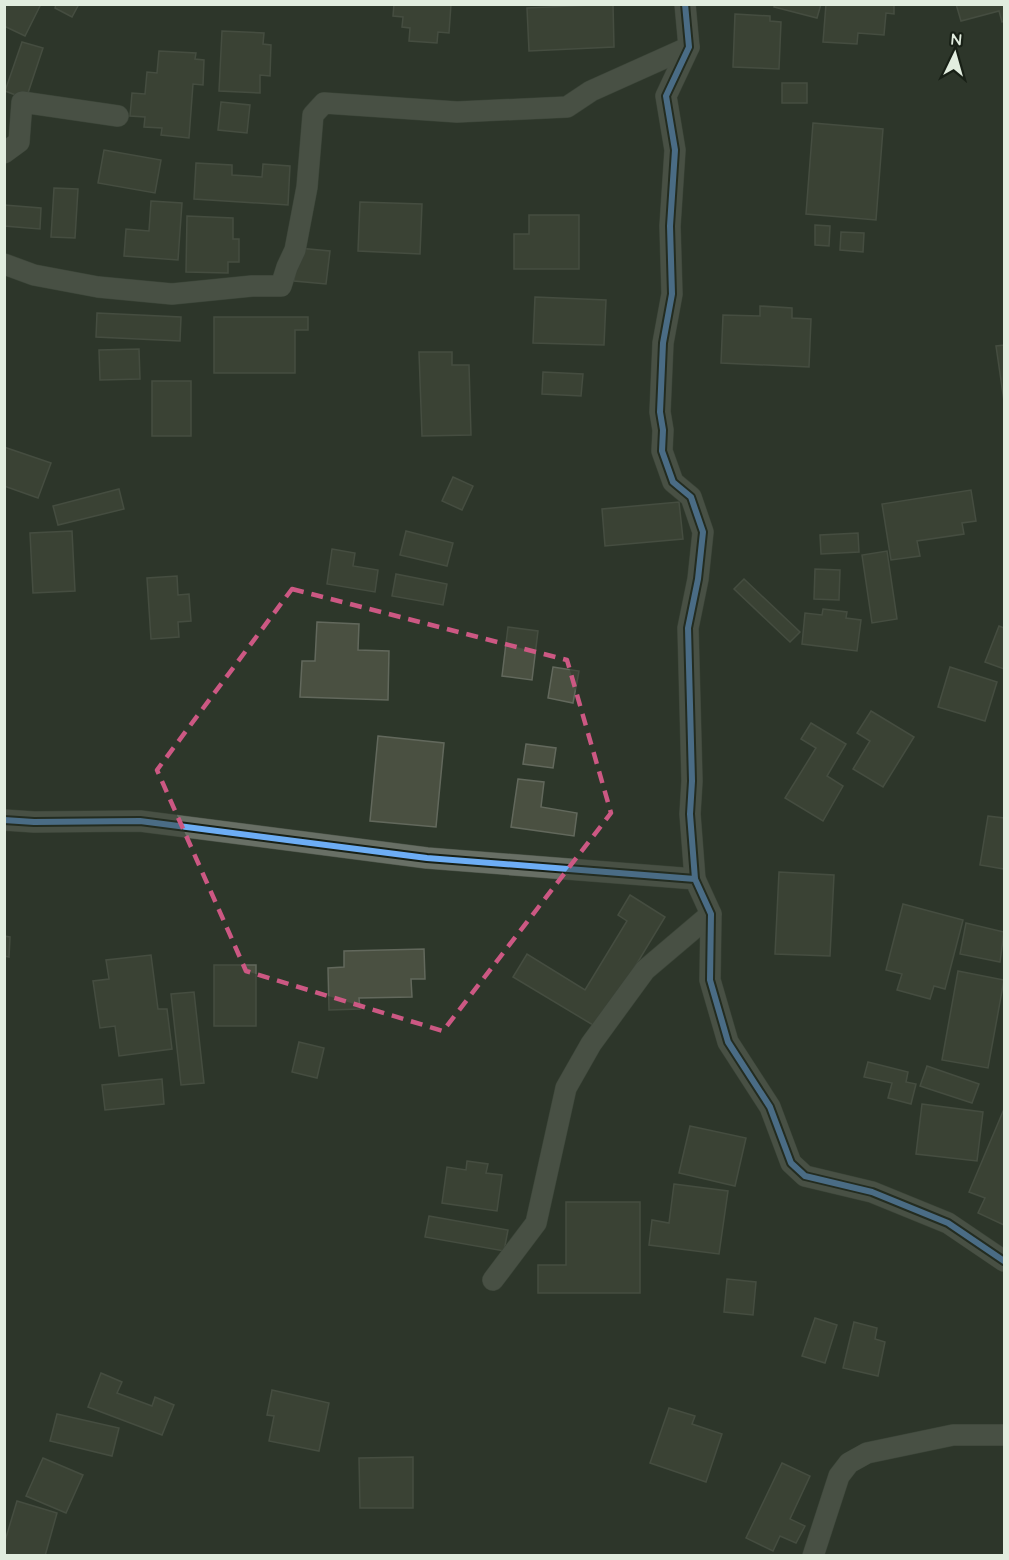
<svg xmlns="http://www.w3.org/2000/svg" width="1009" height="1560" font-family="Quicksand,sans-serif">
<rect width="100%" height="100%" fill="#2d372a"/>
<!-- building -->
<g fill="#4a5041" stroke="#62685c" stroke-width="1.5">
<path d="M4 4H41L25 36 4 26Z"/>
<path d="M56 4H79L72 17 55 8Z"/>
<path d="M394 4H451L449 33 438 32 437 43 409 41 410 28 402 27 403 17 393 16Z"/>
<path d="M613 4 614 47 529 51 527 8Z"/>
<path d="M775 4H821L817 18 774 7Z"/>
<path d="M826 4H894V14L886 13 884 35 858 33 857 44 823 42Z"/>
<path d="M956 4H1004V21L1002 22 999 11 961 21Z"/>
<path d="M735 14 770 16V21L781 22 779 69 733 67Z"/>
<path d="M222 31 264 33 263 44 271 45 270 76 260 75V93L219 91Z"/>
<path d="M22 42 43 48 26 99 5 91Z"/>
<path d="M159 51 196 53 195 59 204 60 203 85 193 84 189 138 161 135 162 128 144 127 145 117 130 116 132 93 145 94 147 72 157 73Z"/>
<rect x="782" y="83" width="25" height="20"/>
<path d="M221 102 250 105 247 133 218 130Z"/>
<path d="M813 123 883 129 876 220 806 214Z"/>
<path d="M104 150 161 160 155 193 98 183Z"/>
<path d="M196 163 232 165V175L262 177 263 164 290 166 288 205 194 199Z"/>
<path d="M54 188 78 189 75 238 51 237Z"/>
<path d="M151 201 182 203 178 260 124 256 126 229 149 231Z"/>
<path d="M360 202 422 204 420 254 358 251Z"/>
<path d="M4 205 41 208 40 229 4 226Z"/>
<path d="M529 215H579V269H514V234H529Z"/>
<path d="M187 216 233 218V239H239V262H228V273L186 272Z"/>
<path d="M815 225 830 226 829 246 815 245Z"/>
<path d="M841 232 864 233 863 252 840 250Z"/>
<path d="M298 248 330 251 326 284 294 281Z"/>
<path d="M535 297 606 300 604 345 533 343Z"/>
<path d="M760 306 792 308V318L811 319 809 367 721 363 723 315 760 316Z"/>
<path d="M97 313 181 317 180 341 96 337Z"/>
<path d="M214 317H308V330H295V373H214Z"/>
<path d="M1004 345V401L996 346Z"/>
<path d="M139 349 140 379 100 380 99 350Z"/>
<path d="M419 352H452V365H469L471 435 422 436Z"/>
<path d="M543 372 583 374 581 396 542 394Z"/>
<rect x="152" y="381" width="39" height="55"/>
<path d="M4 447 51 463 38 498 4 486Z"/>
<path d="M453 477 473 486 462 510 442 501Z"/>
<path d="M119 489 124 509 58 525 53 506Z"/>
<path d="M971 490 976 521 962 523 964 534 917 541 920 556 891 560 882 504Z"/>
<path d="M679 502 683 539 605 546 602 509Z"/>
<path d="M72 531 75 591 33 593 30 533Z"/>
<path d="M406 531 453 543 447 566 400 555Z"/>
<path d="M858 533 859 552 821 554 820 535Z"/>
<path d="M332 549 355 553 353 566 378 570 375 592 327 584Z"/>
<path d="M887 551 897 619 872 623 862 555Z"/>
<path d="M815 569 840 570 839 600 814 599Z"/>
<path d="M396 574 447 584 443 605 392 596Z"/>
<path d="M177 576 178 595 189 594 191 621 178 622 179 637 151 639 147 578Z"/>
<path d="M744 579 800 632 790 642 734 589Z"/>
<path d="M823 609 847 612 846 618 861 620 857 651 802 644 805 613 822 615Z"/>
<path d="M317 622 359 624 358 650 389 651 388 700 300 697 302 661H315Z"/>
<path d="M999 626 1004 628V669L985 662Z"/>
<path d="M508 627 538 631 532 680 502 676Z"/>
<path d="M553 667 579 671 573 703 548 698Z"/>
<path d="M950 667 997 682 985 721 938 707Z"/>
<path d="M871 711 914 737 883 787 853 769 870 741 857 733Z"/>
<path d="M811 723 846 744 827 776 843 786 823 821 785 798 816 748 801 739Z"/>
<path d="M378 736 444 743 436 827 370 821Z"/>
<path d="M526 744 556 748 553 768 523 764Z"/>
<path d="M518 779 544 782 541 807 577 813 574 836 511 827Z"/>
<path d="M988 816 1004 818V869L980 865Z"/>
<path d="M779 872 834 875 830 956 775 954Z"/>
<path d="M630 895 665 917 598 1028 513 977 527 954 585 990 627 921 618 915Z"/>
<path d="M903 904 963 920 945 989 934 986 930 999 897 990 902 974 886 970Z"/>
<path d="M966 923 1004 932 1000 962 960 954Z"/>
<path d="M4 936 10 937 9 957 4 956Z"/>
<path d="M424 949 425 979H411L412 997 359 998 360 1009 329 1010 328 968 344 967V951Z"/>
<path d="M151 955 158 1009H167L172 1049 119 1056 115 1026 100 1028 93 981 109 979 106 960Z"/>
<rect x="214" y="965" width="42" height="61"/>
<path d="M958 971 1004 980 988 1068 942 1060Z"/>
<path d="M194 992 204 1083 181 1085 171 994Z"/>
<path d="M299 1042 324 1048 317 1078 292 1072Z"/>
<path d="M868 1062 908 1072 906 1082 916 1084 911 1104 888 1098 892 1083 864 1077Z"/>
<path d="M927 1066 979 1084 972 1103 920 1086Z"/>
<path d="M162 1079 164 1104 105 1110 102 1085Z"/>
<path d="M922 1104 983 1112 977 1161 916 1154Z"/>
<path d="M1004 1109V1225L978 1213 985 1198 969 1192Z"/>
<path d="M690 1126 746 1138 735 1186 679 1173Z"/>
<path d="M467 1161 488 1164 486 1173 502 1175 497 1211 442 1203 447 1167 466 1170Z"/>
<path d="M674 1184 728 1191 719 1254 649 1245 652 1220 669 1223Z"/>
<path d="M566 1202H640V1293H538V1265H566Z"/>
<path d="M429 1216 508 1230 504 1251 425 1237Z"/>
<path d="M727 1279 756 1282 753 1315 724 1312Z"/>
<path d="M815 1318 837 1325 825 1363 802 1356Z"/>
<path d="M854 1322 877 1328 875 1339 885 1342 878 1376 843 1368Z"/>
<path d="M101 1373 122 1382 117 1393 152 1406 155 1397 174 1405 162 1435 88 1407Z"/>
<path d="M272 1390 329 1403 319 1451 269 1441 274 1416 267 1415Z"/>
<path d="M669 1408 695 1416 692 1424 722 1434 706 1482 650 1463Z"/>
<path d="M57 1414 119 1428 112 1456 50 1441Z"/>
<path d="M413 1457V1508H360L359 1458Z"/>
<path d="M43 1458 83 1475 66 1513 26 1496Z"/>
<path d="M782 1463 810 1476 790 1519 805 1526 796 1543 780 1536 773 1551 746 1538Z"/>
<path d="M17 1501 57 1513 45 1556H4V1544Z"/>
</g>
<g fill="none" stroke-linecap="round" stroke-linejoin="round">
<defs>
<g id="street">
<path d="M685 4 689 47 666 96 675 150 670 226 672 294 663 343 660 412 663 430 662 451 673 482 691 497 703 532 698 579 688 628 692 781 690 814 695 879"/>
<path d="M4 153 19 142 22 102 118 116"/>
<path d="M4 264 34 275 98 287 172 294 252 286H281L287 267 295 250 307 187 313 115 324 103 457 112 567 107 591 91 689 47"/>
<path d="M4 820 34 822 140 821 427 858 695 879 711 914 710 980 728 1042 770 1107 791 1163 805 1176 872 1192 948 1223 1004 1261"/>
<path d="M493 1280 536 1223 566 1088 591 1044 645 970 711 914"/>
<path d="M813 1556 839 1476 849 1463 867 1453 953 1435H1004"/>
</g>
</defs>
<!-- street casing -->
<use href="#street" stroke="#4b5348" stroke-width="22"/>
<!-- street -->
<use href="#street" stroke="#686f65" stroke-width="21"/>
<defs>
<g id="cycleway">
<path d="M685 4 689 47 666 96 675 150 670 226 672 294 663 343 660 412 663 430 662 451 673 482 691 497 703 532 698 579 688 628 692 781 690 814 695 879"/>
<path d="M4 820 34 822 140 821 427 858 695 879 711 914 710 980 728 1042 770 1107 791 1163 805 1176 872 1192 948 1223 1004 1261"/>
</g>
</defs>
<!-- cycleway casing -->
<use href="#cycleway" stroke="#182016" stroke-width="10"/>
<!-- cycleway -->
<use href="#cycleway" stroke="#6dadf4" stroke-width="6"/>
</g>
<!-- marked area -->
<path d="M0 0H1009V1560H0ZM292 589 567 660 611 813 443 1031 246 971 157 770Z" fill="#2d372a" fill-opacity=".55" fill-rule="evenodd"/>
<path fill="none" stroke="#cc5883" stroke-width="4.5" stroke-dasharray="12 8" stroke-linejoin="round" d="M292 589 567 660 611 813 443 1031 246 971 157 770Z"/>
<!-- border -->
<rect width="1009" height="1560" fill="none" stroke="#e2eddf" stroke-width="12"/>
<!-- north arrow -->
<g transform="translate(955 54) rotate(5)" stroke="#182016" stroke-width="4.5" paint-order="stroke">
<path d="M0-4.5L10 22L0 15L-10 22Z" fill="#e2eddf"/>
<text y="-9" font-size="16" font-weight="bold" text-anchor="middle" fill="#e2eddf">N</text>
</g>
</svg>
